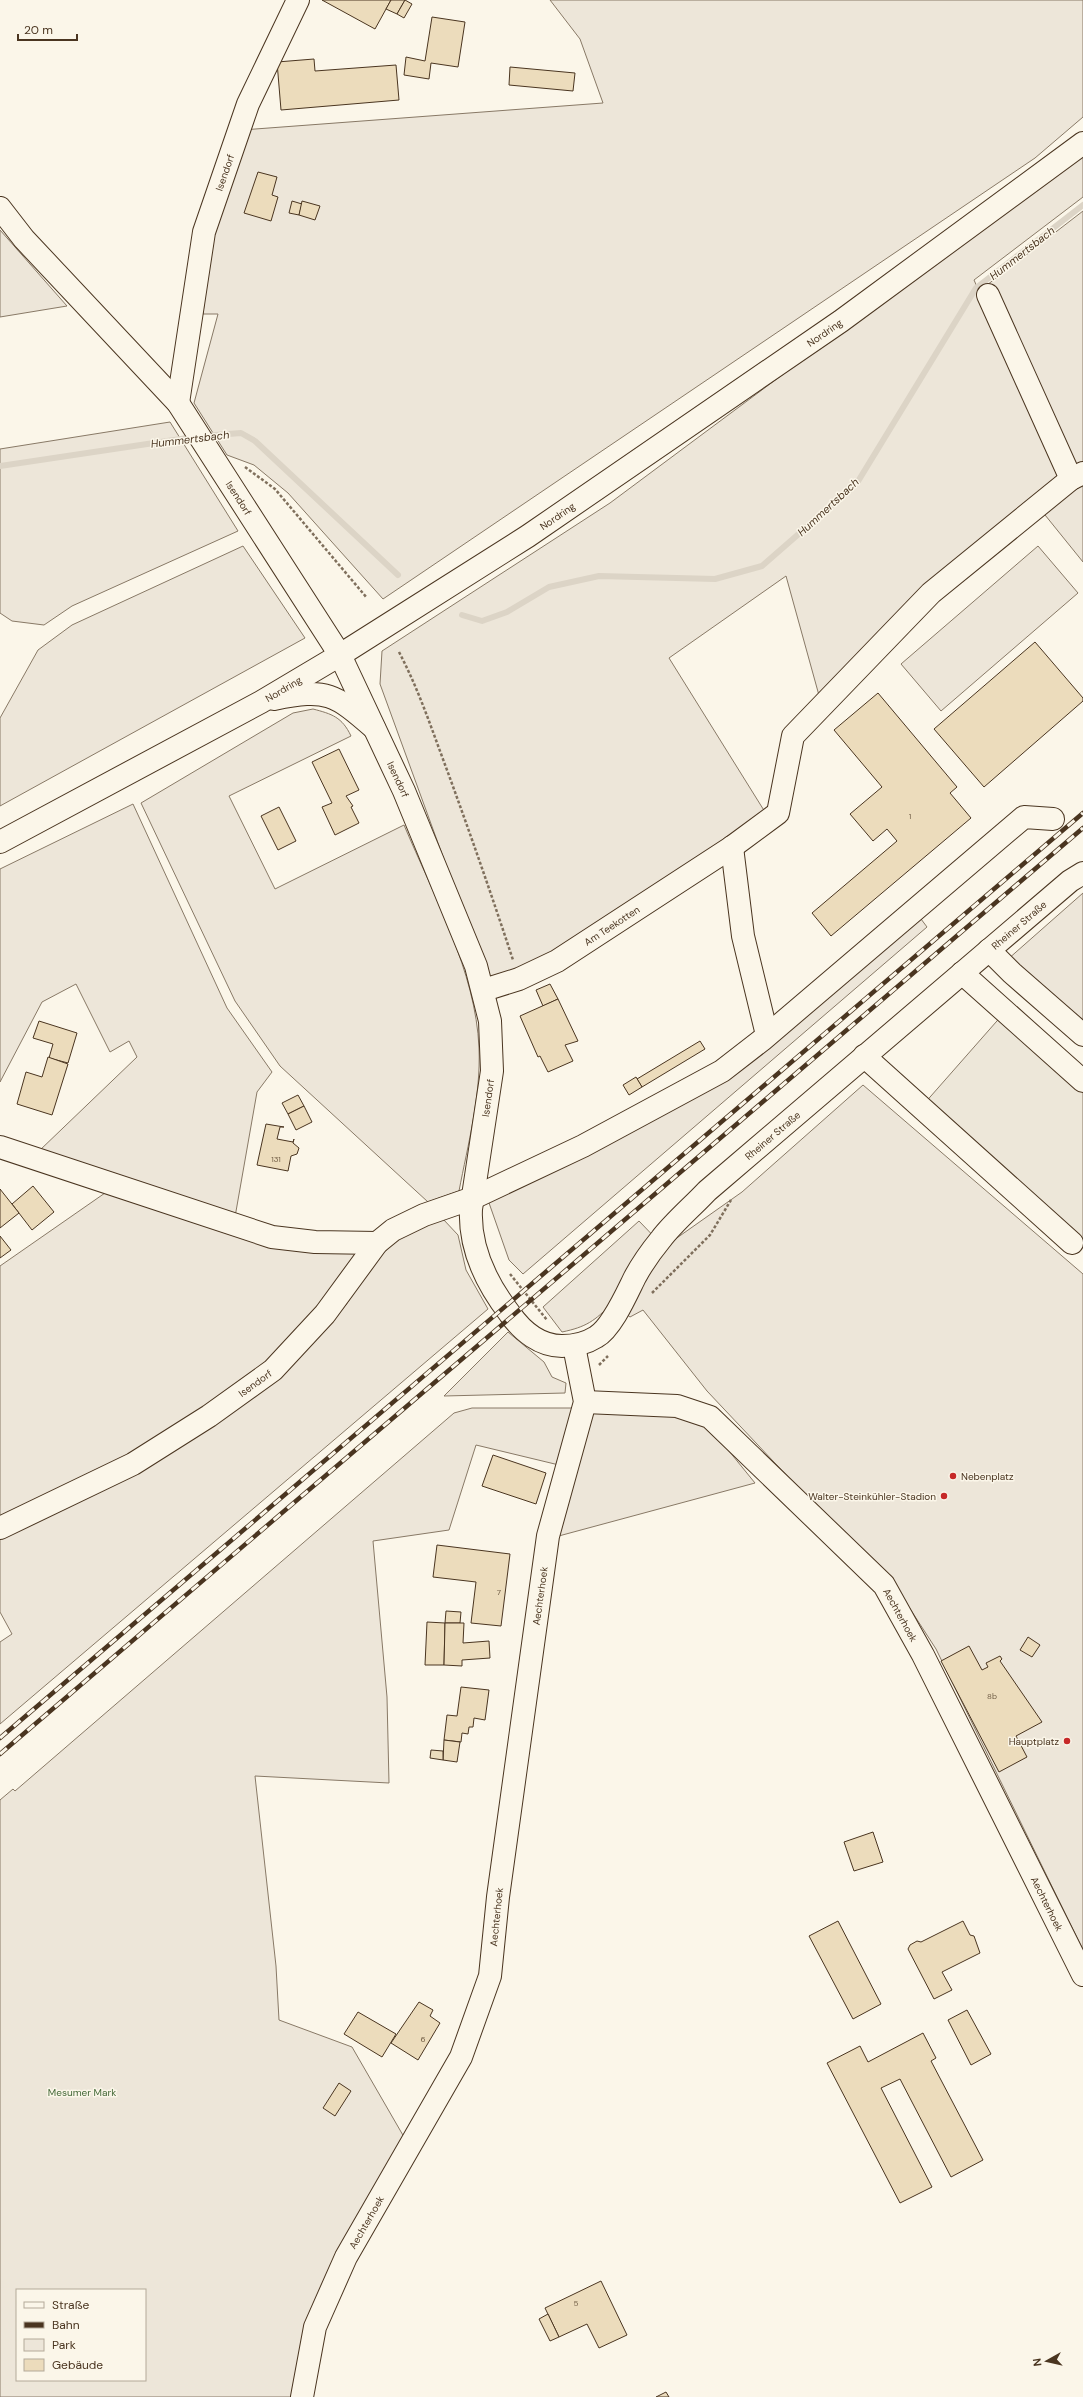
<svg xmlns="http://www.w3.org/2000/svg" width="1083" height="2397" font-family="'DM Sans',sans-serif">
<rect width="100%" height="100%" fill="#fbf6e9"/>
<!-- green -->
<g fill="#ede6d9" stroke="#887966" fill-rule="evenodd">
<path d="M550 0H1083V117L1035 158 383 599 288 493 254 465 227 455 194 403 218 314H203L211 237 242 130 603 103 580 39Z"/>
<path d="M1083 151V197L974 280 1062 476 820 699 786 576 669 658 765 812 554 954 488 980 380 684 382 651 610 503Z"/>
<path d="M1083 211V468L1073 473 987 285Z"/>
<path d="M0 230 67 306 0 317Z"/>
<path d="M170 422 238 531 72 606 44 625 12 621 0 613V449Z"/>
<path d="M1083 480V562L1041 510Z"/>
<path d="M243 546 305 638 0 806V718L38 650 72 625Z"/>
<path d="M1038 546 1078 593 941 711 901 664Z"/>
<path d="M313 709C332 714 342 717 351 736L229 796 275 889 404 825C433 894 476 972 479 1048 481 1096 468 1144 459 1191L428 1202 280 1066 235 1001 141 803 293 713Z"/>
<path d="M133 804 227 1008 272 1072 257 1092 235 1217 39 1151 137 1057 129 1041 110 1052 76 984 42 1002 0 1082V869Z"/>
<path d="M1083 893V1028L1007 960Z"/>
<path d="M918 915 927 927 523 1274 509 1260 488 1200 725 1074Z"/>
<path d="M863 1085 1083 1274V1950L936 1649 905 1601 707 1391 643 1310 630 1317 612 1303C595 1321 586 1327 562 1332L543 1307 639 1221 664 1247 742 1192Z"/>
<path d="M105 1193 362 1250 323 1308 270 1365 130 1458 0 1521V1266Z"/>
<path d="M443 1219 458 1235 466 1270 488 1309 0 1724V1642L12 1634 0 1612V1535L281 1376 345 1306 385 1248 410 1231Z"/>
<path d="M508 1332 544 1362 552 1377 566 1383 565 1393 444 1396Z"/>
<path d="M472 1408H577L559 1465 476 1445 449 1530 373 1541 387 1697 389 1783 255 1776 276 1966 279 2020 352 2047 404 2137 294 2397H0V1800L13 1789 15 1791 454 1413ZM17 2290H145V2380H17Z"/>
<path d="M591 1409 674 1415 707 1424 755 1483 555 1537Z"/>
</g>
<!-- parking -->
<path fill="#ede7d9" stroke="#887966" d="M1011 1005 1083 1067V1245L1075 1253 916 1113Z"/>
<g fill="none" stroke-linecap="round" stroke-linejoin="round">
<!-- stream -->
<g stroke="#dcd4c6" stroke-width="6">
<path d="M203 436 241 433 255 441 398 575"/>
<path d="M0 466 194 437"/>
<path d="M462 615 482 621 507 612 549 587 599 576 715 579 762 566 857 483 976 288 1083 205"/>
</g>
</g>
<!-- building -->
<g fill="#ecdcbc" stroke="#4a3520">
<path d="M322 0H391L375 29Z"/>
<path d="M391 0H405L397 14 386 9Z"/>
<path d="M405 0 412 4 404 18 397 14Z"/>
<path d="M432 17 465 22 458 67 431 63 429 79 404 75 406 57 425 61Z"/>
<path d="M314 59 315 71 396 65 399 100 281 110 277 62Z"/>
<path d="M510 67 575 73 573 91 509 85Z"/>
<path d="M258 172 277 177 272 195 278 197 271 221 244 213Z"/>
<path d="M292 201 302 204 299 215 289 213Z"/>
<path d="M302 201 320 206 315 220 299 215Z"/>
<path d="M1035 642 1083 698V701L984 787 934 729Z"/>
<path d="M878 693 957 787 950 793 971 818 831 936 812 913 897 841 887 829 873 841 850 814 882 787 834 730Z"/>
<path d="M339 749 359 790 346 796 353 806 351 807 359 823 335 835 322 807 332 803 312 762Z"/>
<path d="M279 807 296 841 278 850 261 816Z"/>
<path d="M550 984 558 999 543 1006 536 990Z"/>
<path d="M558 999 578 1041 565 1045 573 1061 548 1072 540 1056 538 1057 520 1016Z"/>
<path d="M39 1021 77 1033 68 1063 49 1058 53 1044 33 1038Z"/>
<path d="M700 1041 705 1049 642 1087 637 1079Z"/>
<path d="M48 1057 68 1064 52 1115 17 1104 26 1072 42 1077Z"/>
<path d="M636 1077 642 1087 629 1095 623 1085Z"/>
<path d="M298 1095 304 1106 288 1114 282 1103Z"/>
<path d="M304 1106 312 1122 296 1130 288 1114Z"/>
<path d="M266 1124 284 1127H280L277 1139 293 1142 294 1139 293 1143 299 1148 297 1154 291 1156 288 1171 257 1165Z"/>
<path d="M33 1186 54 1212 32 1230 12 1204Z"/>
<path d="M0 1189 19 1213 0 1228Z"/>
<path d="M0 1236 11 1250 0 1258Z"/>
<path d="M493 1455 546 1473 536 1504 482 1486Z"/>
<path d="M437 1545 510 1554 501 1626 471 1623 476 1582 433 1577Z"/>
<path d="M446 1611 461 1612 460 1623H445Z"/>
<path d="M427 1622 445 1623 444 1665H425Z"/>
<path d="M445 1623H464L463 1643 489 1641 490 1658 462 1660V1666L444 1665Z"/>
<path d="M1028 1637 1040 1645 1032 1657 1020 1650Z"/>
<path d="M969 1646 982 1670 988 1667 986 1663 1000 1656 1002 1659 1000 1661 1042 1722 1016 1736 1027 1757 999 1772 941 1661Z"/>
<path d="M461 1687 489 1690 485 1720 474 1718 473 1727H469L468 1734 462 1733 461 1742 444 1740 447 1715 457 1716Z"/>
<path d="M444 1740 460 1742 457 1762 443 1760Z"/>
<path d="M431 1750 443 1751V1760L430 1758Z"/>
<path d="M873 1832 883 1862 854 1871 844 1842Z"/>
<path d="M838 1921 881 2004 853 2019 809 1936Z"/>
<path d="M963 1921 970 1935 974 1936 980 1953 942 1972 952 1990 934 1999 908 1949 910 1945 917 1941 921 1942Z"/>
<path d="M419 2002 433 2010 430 2016 440 2023 418 2060 391 2043Z"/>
<path d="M967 2010 991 2054 971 2065 948 2020Z"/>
<path d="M358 2012 396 2034 382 2057 344 2034Z"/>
<path d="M923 2033 936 2058 931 2061 983 2160 951 2177 900 2079 881 2088 932 2187 900 2203 827 2063 860 2046 868 2062Z"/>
<path d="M339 2083 351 2091 335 2116 323 2108Z"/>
<path d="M601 2281 627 2335 599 2348 587 2324 559 2337 545 2308Z"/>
<path d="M548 2314 559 2337 550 2341 539 2319Z"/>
<path d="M666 2392 669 2397H656Z"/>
</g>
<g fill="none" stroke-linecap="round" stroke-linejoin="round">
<defs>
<g id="minor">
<path id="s1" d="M0 208 24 239 178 403 340 655 404 791 476 966 490 1021 492 1071 471 1209C469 1248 486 1283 510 1314 522 1331 540 1346 562 1346 574 1346 585 1344 596 1337 612 1328 627 1293 635 1277 642 1264 652 1250 661 1239 674 1222 692 1207 707 1191L1070 881 1083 873"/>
<path d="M988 295 1071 479"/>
<path id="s2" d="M178 403 204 232 248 104 298 0"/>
<path d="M732 847 743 936 767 1035"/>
<path d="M989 950 1012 973 1083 1035"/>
<path d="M962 973 1083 1081"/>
<path id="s3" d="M484 990 519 979 557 961 732 847 778 813 793 736 931 593 1071 479 1083 473"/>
<path d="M864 1056 1072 1243"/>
<path d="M0 1147 272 1237 315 1242 377 1243"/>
<path id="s4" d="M585 1402 677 1406 710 1417 884 1585 923 1655 1083 1975"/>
<path id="s5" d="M0 1528 133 1464 209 1416 273 1370 325 1314 377 1243 393 1230 424 1215 473 1198 583 1146 722 1071 762 1040 1024 817 1053 819"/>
<path id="s6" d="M302 2397 315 2327 346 2257 461 2057 490 1976 498 1897 548 1536 585 1402 574 1346"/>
</g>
<g id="major">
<path d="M274 699C327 688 335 694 374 728"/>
<path id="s7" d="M0 842 261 702 340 655 528 536 841 321 1083 143"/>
</g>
</defs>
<!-- minor casing -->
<use href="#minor" stroke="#4a3520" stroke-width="24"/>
<!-- major casing -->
<use href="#major" stroke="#4a3520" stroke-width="24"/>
<!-- path -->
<g stroke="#7f6f5c" stroke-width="2.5" stroke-dasharray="3 2" stroke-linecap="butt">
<path d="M245 467 275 489 367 598"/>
<path d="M399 652C419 690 432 730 447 770 470 833 492 896 513 960"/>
<path d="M510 1274 547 1320"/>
<path d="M652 1293 710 1235 731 1200"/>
<path d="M599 1365 608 1356"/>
</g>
<!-- minor -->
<use href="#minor" stroke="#fbf6e9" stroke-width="22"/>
<!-- major -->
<use href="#major" stroke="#fbf6e9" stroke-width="22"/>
<defs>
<g id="rail">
<path d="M0 1738 1083 813"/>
<path d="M0 1754 1083 828"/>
</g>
</defs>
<!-- rail casing -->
<use href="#rail" stroke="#4a3520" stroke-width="4.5"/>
<!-- rail -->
<use href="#rail" stroke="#fbf6e9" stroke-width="3" stroke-dasharray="9" stroke-linecap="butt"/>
</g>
<!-- markers -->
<g fill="#c62828" stroke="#fbf6e9" stroke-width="1.5">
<circle cx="953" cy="1476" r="4"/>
<circle cx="944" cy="1496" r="4"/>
<circle cx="1067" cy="1741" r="4"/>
</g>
<g text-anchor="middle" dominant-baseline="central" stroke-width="3" stroke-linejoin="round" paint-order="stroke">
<!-- number labels -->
<g font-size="8" fill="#725f47">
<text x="910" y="816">1</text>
<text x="276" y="1159">131</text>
<text x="499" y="1592">7</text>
<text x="992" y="1696">8b</text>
<text x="423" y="2039">6</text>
<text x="576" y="2303">5</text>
</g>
<!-- street labels -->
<g font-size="10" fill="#4a3520" stroke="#fbf6e9">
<text stroke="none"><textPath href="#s2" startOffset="236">Isendorf</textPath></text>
<text stroke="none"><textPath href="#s7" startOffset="970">Nordring</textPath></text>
<text stroke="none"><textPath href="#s1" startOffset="377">Isendorf</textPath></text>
<text stroke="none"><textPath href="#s7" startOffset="646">Nordring</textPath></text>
<text stroke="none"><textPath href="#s7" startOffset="322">Nordring</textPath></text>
<text stroke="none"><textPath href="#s1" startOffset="701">Isendorf</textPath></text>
<text stroke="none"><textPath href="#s1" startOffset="1958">Rheiner Straße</textPath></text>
<text stroke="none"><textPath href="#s3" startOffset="144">Am Teekotten</textPath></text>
<text transform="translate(488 1098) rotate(-82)">Isendorf</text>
<text stroke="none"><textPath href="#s1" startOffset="1634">Rheiner Straße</textPath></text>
<text stroke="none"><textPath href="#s5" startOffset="294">Isendorf</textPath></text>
<text stroke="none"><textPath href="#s6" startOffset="848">Aechterhoek</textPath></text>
<text stroke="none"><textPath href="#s4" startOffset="403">Aechterhoek</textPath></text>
<text stroke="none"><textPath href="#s4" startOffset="727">Aechterhoek</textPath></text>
<text stroke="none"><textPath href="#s6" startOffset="524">Aechterhoek</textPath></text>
<text stroke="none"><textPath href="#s6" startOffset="188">Aechterhoek</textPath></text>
</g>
<!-- poi labels -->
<g font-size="10" fill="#4a3520" stroke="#fbf6e9" text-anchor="end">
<text x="961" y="1476" text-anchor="start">Nebenplatz</text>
<text x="936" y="1496">Walter-Steinkühler-Stadion</text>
<text x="1059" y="1741">Hauptplatz</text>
</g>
<!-- park labels -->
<g font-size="10" fill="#436837" stroke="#fbf6e9">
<text x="82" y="2092">Mesumer Mark</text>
</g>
<!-- water labels -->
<g font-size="11" font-style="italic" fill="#4a3520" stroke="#fbf6e9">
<text transform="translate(1022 253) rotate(-38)">Hummertsbach</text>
<text transform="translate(190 439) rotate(-7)">Hummertsbach</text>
<text transform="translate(828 507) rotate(-43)">Hummertsbach</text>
</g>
</g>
<!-- legend -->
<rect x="16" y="2289" width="130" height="92" fill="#fbf6e9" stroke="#b4a999"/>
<rect x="24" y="2302" width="20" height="6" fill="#fbf6e9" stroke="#b4a999"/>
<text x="52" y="2309" font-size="12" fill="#4a3520">Straße</text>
<rect x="24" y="2322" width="20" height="6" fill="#4a3520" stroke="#b4a999"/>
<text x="52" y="2329" font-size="12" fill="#4a3520">Bahn</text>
<rect x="24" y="2339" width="20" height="12" fill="#ede6d9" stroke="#b4a999"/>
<text x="52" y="2349" font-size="12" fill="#4a3520">Park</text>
<rect x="24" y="2359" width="20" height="12" fill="#ecdcbc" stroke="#b4a999"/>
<text x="52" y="2369" font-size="12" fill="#4a3520">Gebäude</text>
<!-- north arrow -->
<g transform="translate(1047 2361) rotate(262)" stroke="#fbf6e9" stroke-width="3" paint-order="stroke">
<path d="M0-3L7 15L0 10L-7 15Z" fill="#4a3520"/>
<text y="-6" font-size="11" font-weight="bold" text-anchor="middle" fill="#4a3520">N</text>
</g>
<!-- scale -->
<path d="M18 34v6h59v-6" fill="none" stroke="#4a3520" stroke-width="2"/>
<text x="24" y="34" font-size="12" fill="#4a3520" stroke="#fbf6e9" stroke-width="3" paint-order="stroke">20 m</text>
</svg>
